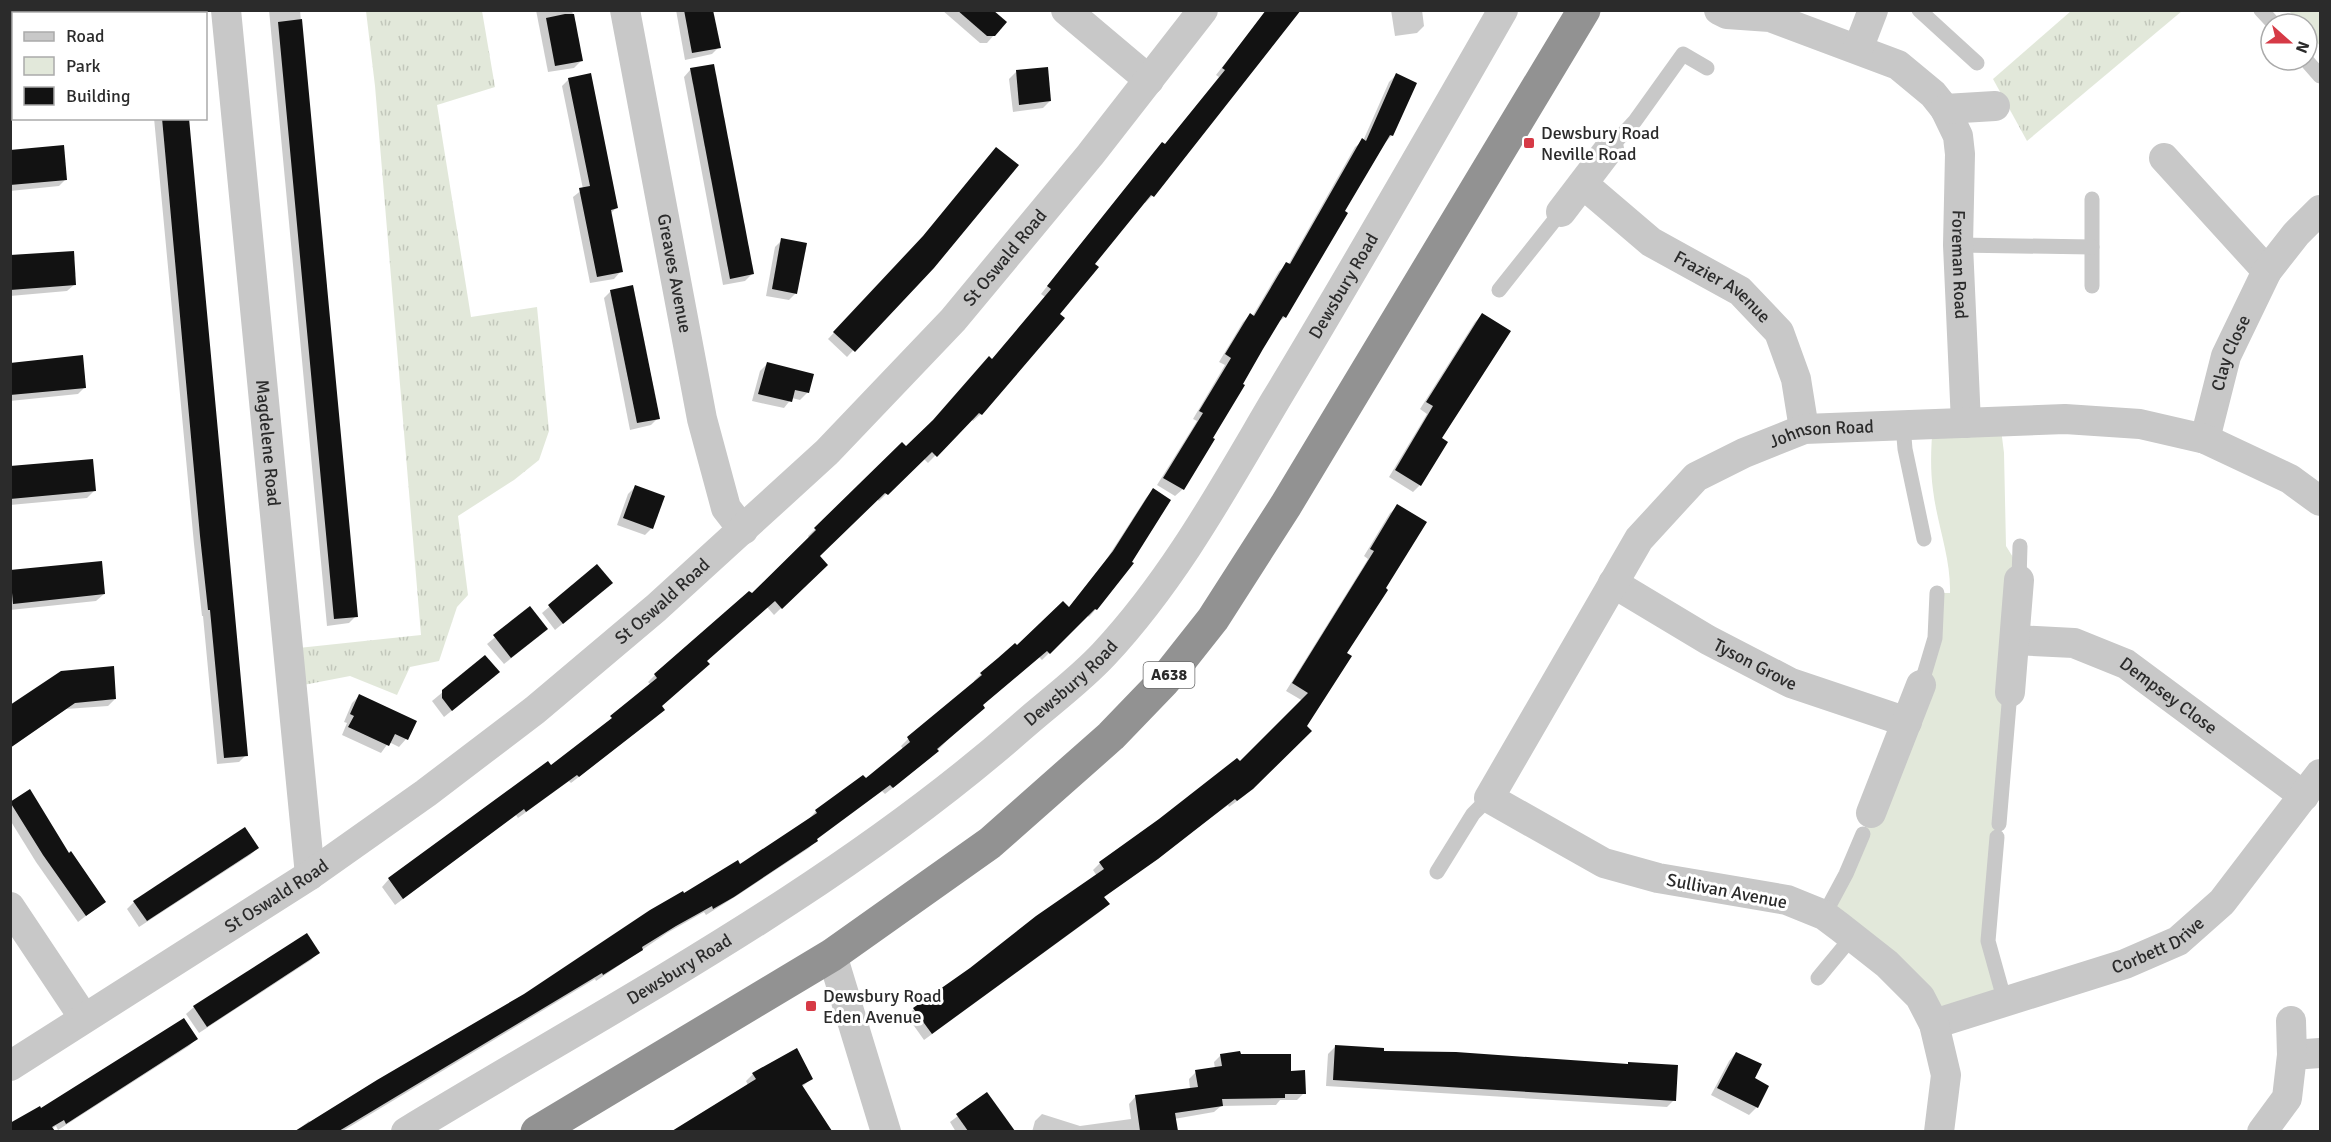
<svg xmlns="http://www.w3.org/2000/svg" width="2331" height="1142" font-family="Signika,sans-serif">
<defs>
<pattern id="grass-tufts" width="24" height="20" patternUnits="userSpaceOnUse" patternTransform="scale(1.5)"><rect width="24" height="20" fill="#e2e8da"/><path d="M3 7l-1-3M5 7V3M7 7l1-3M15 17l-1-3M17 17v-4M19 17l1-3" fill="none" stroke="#c2c7bb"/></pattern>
</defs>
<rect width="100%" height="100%" fill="#fff"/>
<!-- grass -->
<g fill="url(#grass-tufts)">
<path d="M366 11H482L495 87 437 105 471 317 537 307 549 431 539 460 514 480 458 516 468 595 457 607 439 661 410 667 397 695 350 676 293 687 289 649 421 635 375 86Z"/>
<path d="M2071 11H2182L2027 141 1993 79Z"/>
</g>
<!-- green -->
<g fill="#e2e8da">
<path d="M2289 11H2320V46L2307 31V24H2301Z"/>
<path d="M2000 421 2004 453 2006 546 2019 567 1988 941 2005 1002 1934 1024 1824 915 1846 874 1871 813 1921 685 1937 593H1950C1951 558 1937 524 1933 490 1930 468 1931 446 1933 424Z"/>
</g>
<!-- shadow -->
<g fill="#0003">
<path d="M10 10H23L22 14H14V51L10 63Z"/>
<rect x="143" y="10" width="33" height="4"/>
<path d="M269 10H300L356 616 349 623 327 626Z"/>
<path d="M536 10H572L582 60 574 68 548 72Z"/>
<path d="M676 10H712L719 47 712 54 685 60Z"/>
<path d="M942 10H991L994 35 987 43H980Z"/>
<path d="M1267 10H1299L1152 196 1145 203 1144 202 1093 264 1058 314 981 414 973 421 971 419 928 463 923 458 879 501 877 499 818 556 826 564 774 615 767 607 705 661 660 706 656 717 571 783 569 781 518 818 516 815 395 905 382 887 389 879 551 768 604 725 651 685 648 682 655 675 752 596 810 539 808 536 902 444 906 448 992 361 1045 297 1041 294 1155 151 1164 146 1219 77 1216 75Z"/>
<path d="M1391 10H1422L1424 26 1417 33 1395 36Z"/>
<path d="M691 69 752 274 745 281 723 285 684 77Z"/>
<path d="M1016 72 1050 101 1043 108 1013 112 1009 79Z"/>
<path d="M1396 75 1392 135 1385 143 1343 212 1285 317 1277 323 1183 489 1175 496 1157 485 1197 421 1193 419 1225 365 1219 362 1243 322 1250 315 1252 317 1279 271 1288 265 1355 147 1363 141 1389 82Z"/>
<path d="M569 79 616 208 610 214 621 271 614 279 590 283 573 197 583 189 562 86Z"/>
<path d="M154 118H186L246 755 239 762 217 764 203 616H202L194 544Z"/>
<path d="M10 152 66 179 59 186 10 191Z"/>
<path d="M782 240 796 293 789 300 766 296 775 247Z"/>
<path d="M917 244 931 266 847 357 828 339Z"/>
<path d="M10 257 75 284 67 291 10 296Z"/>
<path d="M611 291 658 418 651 425 630 430 604 298Z"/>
<path d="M1482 315 1440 439 1446 443 1420 485 1413 492 1389 477 1427 414 1420 409 1475 322Z"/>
<path d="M10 364 85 387 78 394 10 401Z"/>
<path d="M767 364 808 392 800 400 792 398 784 408 752 401 760 371Z"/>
<path d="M10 468 94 491 87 498 10 505Z"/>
<path d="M635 487 652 528 645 535 617 525 628 494Z"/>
<path d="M1153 490 1096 609 1089 617 1087 615 1042 660 1039 657 981 706 930 758 885 794 882 791 816 840 809 848 738 895 706 915 704 912 667 933 596 981 595 979 341 1132H295L309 1121 311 1123 525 995 683 895 740 866 809 819 816 811 865 780 903 749 901 746 908 739 975 683 974 681 981 674 1069 608 1106 560 1146 498Z"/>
<path d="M1398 506 1345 654 1305 726 1310 731 1244 796 1229 807 1228 805 1103 898 1108 904 1101 911 924 1040 907 1016 914 1009 1097 876 1093 870 1100 863 1239 764 1303 701 1286 691 1368 559 1364 556 1390 513Z"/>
<path d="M597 566 603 590 555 630 542 613Z"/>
<path d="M10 572 104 594 96 601 10 610Z"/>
<path d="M530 608 539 636 504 664 487 644Z"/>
<path d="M485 657 491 679 444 717 432 701Z"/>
<path d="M359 696 415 722 406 739 399 747 389 742 381 753 342 735 347 723 344 722 352 703Z"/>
<path d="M115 699 108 706 66 709 10 748V707Z"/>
<path d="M12 804 68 855 104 902 78 922 36 862 10 820Z"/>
<path d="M258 848 250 855 139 927 127 909 134 902Z"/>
<path d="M306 935 318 953 311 960 199 1033 186 1014 194 1007Z"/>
<path d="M196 1039 189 1046 58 1130 56 1126 47 1132H10V1125Z"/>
<path d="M1335 1047 1382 1052 1674 1100 1667 1107 1326 1086 1328 1054Z"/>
<path d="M1736 1053 1753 1079 1767 1086 1757 1107 1749 1115 1711 1095 1729 1061Z"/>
<path d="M1221 1055 1240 1056 1289 1072 1304 1093 1297 1100H1280L1276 1105 1221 1106 1214 1112 1174 1119 1176 1132H1032L1035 1121 1042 1114 1080 1126 1131 1119 1129 1104 1136 1096 1190 1089 1189 1079 1196 1072 1215 1069 1214 1062Z"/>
<path d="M753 1074 812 1078 802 1087 830 1132H775L765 1115 737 1132H678L748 1085 746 1081Z"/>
<path d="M987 1094 1014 1132H956L950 1122Z"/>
</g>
<!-- building -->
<g fill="#121212">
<path d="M684 10H713L721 48 692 53Z"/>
<path d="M957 10H993L1007 22 995 36H987Z"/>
<path d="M1266 10H1301L1154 197 1151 195 1095 264 1099 267 1060 314 1065 318 982 415 979 413 937 457 932 452 888 495 885 493 820 556 828 565 782 609 775 601 707 661 710 664 662 706 665 710 579 777 577 775 526 812 524 809 403 899 388 878 548 761 551 765 612 718 610 716 657 678 654 674 749 591 752 593 816 530 814 528 902 442 906 446 933 420 989 356 992 359 1051 289 1047 286 1162 142 1165 144 1225 70 1222 68Z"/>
<path d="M565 14H574L583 61 555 66 546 18Z"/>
<path d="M302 19 358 617 334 619 278 22Z"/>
<path d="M714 64 754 274 730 279 690 68Z"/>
<path d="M1048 67 1051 101 1019 105 1016 70Z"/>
<path d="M591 73 618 208 611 210 623 272 597 277 579 188 590 186 568 78Z"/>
<path d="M1396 73 1417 83 1393 136 1390 135 1345 211 1348 213 1286 318 1283 316 1263 349 1243 384 1245 385 1213 438 1215 439 1184 490 1163 478 1203 413 1199 411 1231 358 1225 354 1250 313 1254 316 1286 262 1290 264 1362 138 1366 141Z"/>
<path d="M162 118H189L248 756 224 758 210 610H208L200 536Z"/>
<path d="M64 145 67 180 10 185V150Z"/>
<path d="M996 147 1019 165 934 268 855 352 833 332 923 236Z"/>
<path d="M781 238 807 243 797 294 772 289Z"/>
<path d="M74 251 76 285 10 290V255Z"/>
<path d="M633 285 660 419 637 423 610 290Z"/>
<path d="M1482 313 1511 331 1442 438 1448 442 1421 486 1395 470 1433 406 1426 402Z"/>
<path d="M83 355 86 388 10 395V363Z"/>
<path d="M767 362 814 374 809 393 795 390 792 402 758 394Z"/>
<path d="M93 459 96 491 10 499V466Z"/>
<path d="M635 485 665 496 653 529 623 518Z"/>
<path d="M1153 488 1171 500 1132 562 1134 563 1097 610 1095 609 1050 654 1047 651 983 705 985 708 937 749 939 751 893 788 890 785 817 839 818 841 734 897 713 909 712 906 676 926 642 947 643 950 603 975 602 973 339 1131H295L377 1080 524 994 650 910 683 891 684 893 738 860 740 864 817 813 815 810 863 775 866 778 910 742 907 737 982 675 980 673 998 658 1015 643 1017 645 1063 601 1069 607 1113 551Z"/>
<path d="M1397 504 1427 522 1386 588 1388 590 1347 653 1352 656 1307 726 1312 731 1253 789 1237 801 1235 799 1158 859 1104 897 1110 904 932 1034 913 1008 970 968 1036 916 1104 869 1099 862 1159 819 1237 758 1240 761 1308 693 1292 683 1374 551 1370 549Z"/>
<path d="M102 561 105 594 13 604 10 570Z"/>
<path d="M597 564 613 583 563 624 548 605Z"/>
<path d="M530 606 548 629 511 658 493 635Z"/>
<path d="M485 655 500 672 452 711 442 698V690Z"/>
<path d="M114 666 116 699 75 703 10 748V705L61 671Z"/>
<path d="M359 694 417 721 408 740 395 734 389 746 348 727 354 716 350 714Z"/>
<path d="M30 789 69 853 71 851 106 902 86 916 43 855 10 802Z"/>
<path d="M245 827 259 848 147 921 133 901Z"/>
<path d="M307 933 320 953 207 1027 193 1006Z"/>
<path d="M184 1018 198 1039 66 1124 64 1120 52 1127 55 1131H10V1123L40 1106 41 1108Z"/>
<path d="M1335 1045 1384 1048V1051L1456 1052 1628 1064V1062L1678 1065 1676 1101 1333 1080Z"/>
<path d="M797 1048 813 1079 802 1085 832 1131H672L756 1079 752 1073Z"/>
<path d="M1240 1051 1241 1054H1291V1071L1305 1070 1306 1094H1285V1098L1222 1099 1223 1106 1175 1113 1178 1131H1140L1135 1095 1198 1087 1195 1070 1222 1066 1220 1054Z"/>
<path d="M1736 1052 1762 1064 1755 1078 1769 1086 1758 1108 1717 1088Z"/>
<path d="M987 1092 1015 1131H968L956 1114Z"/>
</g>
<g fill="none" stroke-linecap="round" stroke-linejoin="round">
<!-- lane -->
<g stroke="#c8c8c8" stroke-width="15">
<path d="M1919 10 1977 63"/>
<path d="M2261 10 2274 24"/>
<path d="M2306 60 2320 76"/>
<path d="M1609 149 1635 121 1683 54 1707 68"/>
<path d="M2092 199V286"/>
<path d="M1958 245 2092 247"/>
<path d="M1499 290 1561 212"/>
<path d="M1903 425 1905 449 1924 539"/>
<path d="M2019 580 2020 546"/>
<path d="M1921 685 1935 638 1937 593"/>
<path d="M1999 824 2010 692"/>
<path d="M1997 837 1988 941 2005 1002"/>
<path d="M1437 872 1473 814 1489 798"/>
<path d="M1824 915 1846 874 1863 834"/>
<path d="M1818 978 1852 937"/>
</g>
<!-- street -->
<g stroke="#c8c8c8" stroke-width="30">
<path id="s1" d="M226 10 310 875"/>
<path id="s2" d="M625 10 702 419 726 508 743 530"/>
<path d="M1066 10 1149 80"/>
<path id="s3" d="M1719 10 1727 14 1770 17 1898 65 1933 94 1945 109 1958 136 1960 154 1958 245 1966 423"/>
<path d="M1858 49 1873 10"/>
<path d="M1945 109 1995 106"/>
<path d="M2164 158 2267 271"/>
<path id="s4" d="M1583 184 1651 242 1740 291 1779 332 1796 379 1804 429"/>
<path d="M1561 212 1609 149"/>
<path id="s5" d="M2205 439 2226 356 2267 271 2296 234 2320 210"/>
<path id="s6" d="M1613 583 1708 640 1791 683 1907 722"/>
<path id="s7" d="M2015 640 2074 643 2126 664 2304 796"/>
<path d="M2010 692 2019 580"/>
<path d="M1871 813 1921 685"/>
<path d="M10 907 84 1018"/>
<path d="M832 955 886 1132"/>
<path id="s8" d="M1934 1024 2125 964 2178 941 2222 902 2320 774"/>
<path d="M2292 1055 2320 1053"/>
<path id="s9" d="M10 1066 310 875 426 793 535 710 656 608 827 452 953 320 1090 155 1203 10"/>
<path id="s10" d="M406 1132C615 1005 834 891 1019 729 1047 704 1079 681 1104 654 1174 579 1223 489 1275 401 1353 272 1428 141 1503 10"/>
<path id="s11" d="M1939 1132 1946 1075 1934 1024 1920 997 1887 964 1840 927 1824 915 1787 900 1658 878 1604 863 1489 798 1639 539 1696 477 1744 453 1804 429 2065 419 2140 424 2205 439 2290 479 2320 501"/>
<path d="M2262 1132 2287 1098 2292 1055 2291 1021"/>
</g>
<!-- highway -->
<path stroke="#929292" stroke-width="33" d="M537 1132 832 955 990 843 1111 736 1164 681 1213 619 1286 505 1584 10"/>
</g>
<!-- markers -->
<g fill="#d63a46" stroke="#fff" stroke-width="2">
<rect x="1523" y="137" width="12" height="12" rx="3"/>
<rect x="805" y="1000" width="12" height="12" rx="3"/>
</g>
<g text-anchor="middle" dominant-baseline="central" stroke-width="6" stroke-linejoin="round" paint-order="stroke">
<!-- shield labels -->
<rect fill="#fff" stroke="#6b6b6b" stroke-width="1.5" x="1143.5" y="662" width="51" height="26" rx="4.5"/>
<g font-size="16" font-weight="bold" fill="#2b2b2b">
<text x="1169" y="675">A638</text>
</g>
<!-- poi labels -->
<g font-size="18" fill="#2b2b2b" stroke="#fff" text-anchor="start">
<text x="1541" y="133">Dewsbury Road<tspan x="1541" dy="21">Neville Road</tspan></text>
<text x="823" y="996">Dewsbury Road<tspan x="823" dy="21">Eden Avenue</tspan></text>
</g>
<!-- street labels -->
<g font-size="18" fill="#2b2b2b" stroke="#fff">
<text stroke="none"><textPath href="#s9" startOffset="1288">St Oswald Road</textPath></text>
<text stroke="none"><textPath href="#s3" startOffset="412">Foreman Road</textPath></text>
<text stroke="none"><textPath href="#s2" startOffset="268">Greaves Avenue</textPath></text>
<text stroke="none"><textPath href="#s10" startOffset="1288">Dewsbury Road</textPath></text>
<text stroke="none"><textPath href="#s4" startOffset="174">Frazier Avenue</textPath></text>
<text stroke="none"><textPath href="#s5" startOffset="90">Clay Close</textPath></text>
<text stroke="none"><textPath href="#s11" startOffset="1144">Johnson Road</textPath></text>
<text stroke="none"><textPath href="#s1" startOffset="435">Magdelene Road</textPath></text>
<text stroke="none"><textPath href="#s9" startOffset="802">St Oswald Road</textPath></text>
<text stroke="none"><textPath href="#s6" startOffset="164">Tyson Grove</textPath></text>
<text stroke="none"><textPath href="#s10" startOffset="804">Dewsbury Road</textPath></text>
<text stroke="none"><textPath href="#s7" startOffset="168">Dempsey Close</textPath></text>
<text transform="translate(1727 891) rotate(11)">Sullivan Avenue</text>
<text stroke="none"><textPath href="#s9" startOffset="316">St Oswald Road</textPath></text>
<text stroke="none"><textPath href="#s8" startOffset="238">Corbett Drive</textPath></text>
<text stroke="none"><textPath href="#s10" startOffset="318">Dewsbury Road</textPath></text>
</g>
</g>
<!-- border -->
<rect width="2331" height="1142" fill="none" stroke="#2b2b2b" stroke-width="24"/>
<!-- legend -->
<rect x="12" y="12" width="195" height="108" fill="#ffffff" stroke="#aaaaaa" stroke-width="1.5"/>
<rect x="24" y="32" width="30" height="9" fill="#c8c8c8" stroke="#aaaaaa" stroke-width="1.5"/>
<text x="66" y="42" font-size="18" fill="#2b2b2b">Road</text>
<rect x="24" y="57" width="30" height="18" fill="#e2e8da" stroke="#aaaaaa" stroke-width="1.5"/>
<text x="66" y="72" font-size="18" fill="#2b2b2b">Park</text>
<rect x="24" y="87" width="30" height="18" fill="#121212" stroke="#aaaaaa" stroke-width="1.5"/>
<text x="66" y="102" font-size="18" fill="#2b2b2b">Building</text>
<!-- north arrow -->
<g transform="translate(2289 42) rotate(111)"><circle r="28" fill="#ffffff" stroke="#aaaaaa" stroke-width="1.5"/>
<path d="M0-4.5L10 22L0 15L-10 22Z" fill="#d63a46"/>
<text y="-9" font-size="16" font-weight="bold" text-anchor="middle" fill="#2b2b2b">N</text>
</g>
</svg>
